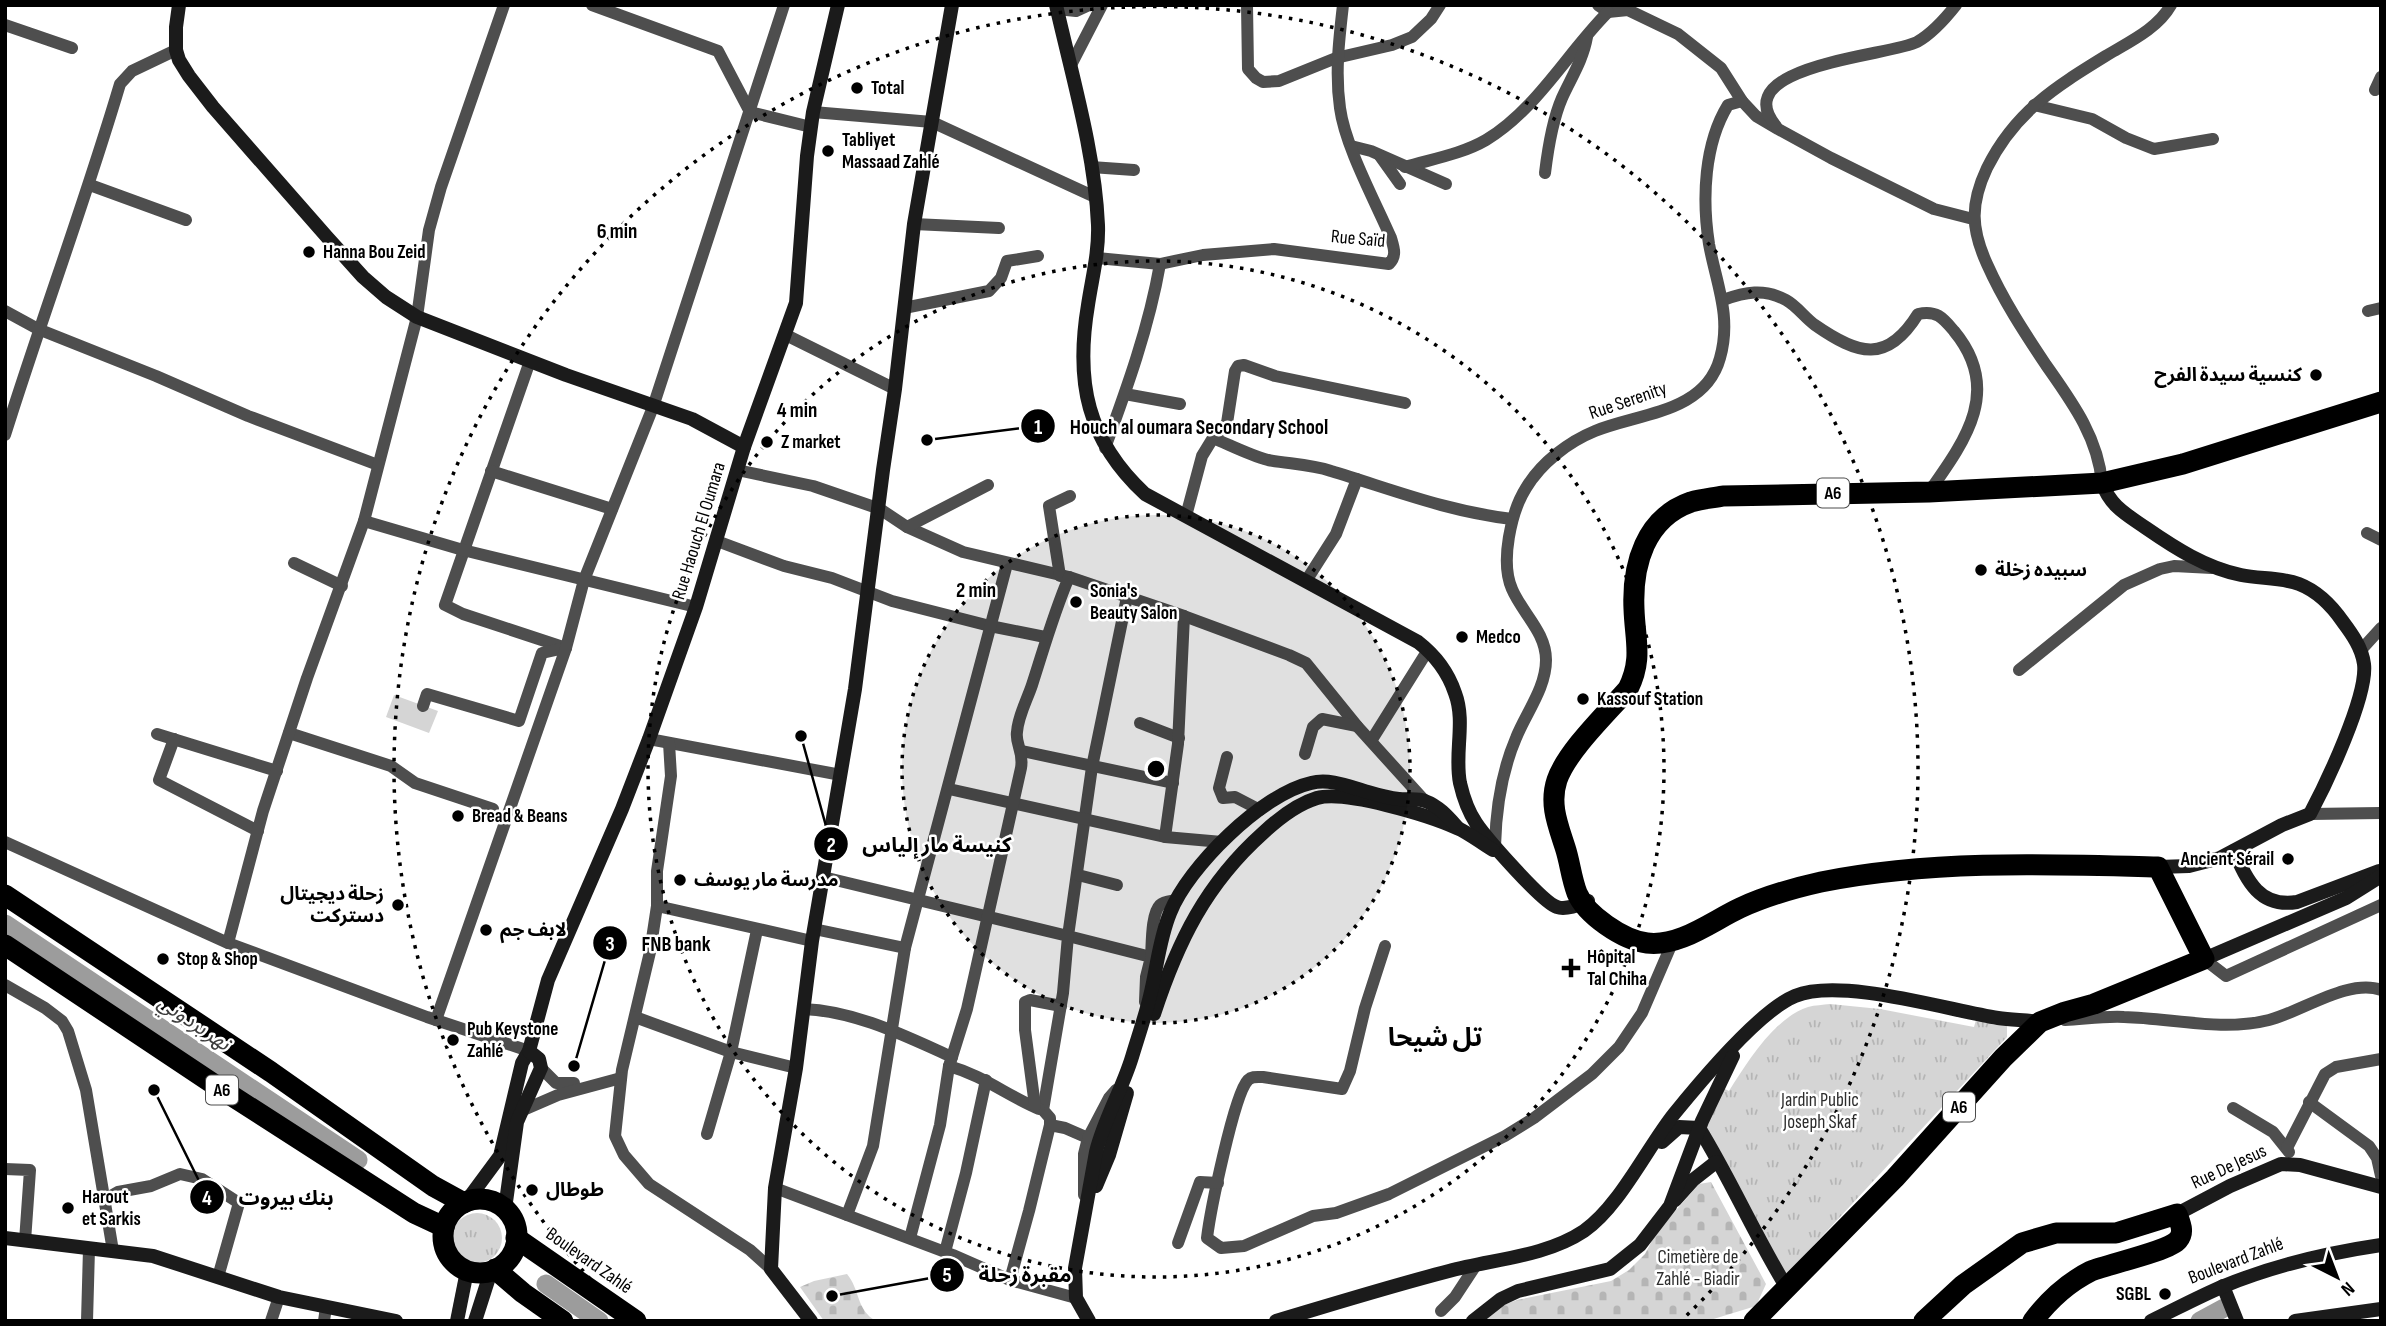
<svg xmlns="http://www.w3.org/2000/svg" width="2386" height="1326" font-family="'Sofia Sans Condensed','Noto Sans Arabic',sans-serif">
<defs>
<pattern id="grass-tufts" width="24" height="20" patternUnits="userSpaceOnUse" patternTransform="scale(1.75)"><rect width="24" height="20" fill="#d5d5d5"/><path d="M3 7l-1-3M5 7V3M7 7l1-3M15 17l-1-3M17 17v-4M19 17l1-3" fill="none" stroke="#b5b5b5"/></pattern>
<pattern id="cemetery-stones" width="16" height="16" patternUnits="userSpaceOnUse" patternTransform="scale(1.75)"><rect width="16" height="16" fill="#d5d5d5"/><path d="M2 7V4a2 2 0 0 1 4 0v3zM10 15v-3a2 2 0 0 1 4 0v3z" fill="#b5b5b5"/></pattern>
</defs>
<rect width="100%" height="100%" fill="#fff"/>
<!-- grass -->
<g fill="url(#grass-tufts)">
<path d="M1830 1004 1880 1009 1974 1027 1976 1020 2007 1025V1037L1788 1273H1779L1701 1137 1723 1088 1729 1091C1747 1063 1774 1018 1808 1007 1815 1005 1823 1005 1830 1004Z"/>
<circle cx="477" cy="1238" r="25"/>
</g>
<!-- cemetery -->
<g fill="url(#cemetery-stones)">
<path d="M1711 1182 1766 1284 1756 1306 1707 1321H1479L1501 1306 1517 1300 1611 1281 1629 1270 1645 1254 1656 1233 1699 1184Z"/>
<path d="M847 1274C860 1289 856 1310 876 1321H824L800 1287 814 1281Z"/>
</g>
<!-- garden -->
<path fill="#d5d5d5" d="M394 695 438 711 429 733 386 717Z"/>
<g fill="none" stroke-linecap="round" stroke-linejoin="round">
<!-- river -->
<g stroke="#9c9c9c" stroke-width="19">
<path d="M5 924 358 1160"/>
<path d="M546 1284 599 1321"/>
<path d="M2200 1321 2224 1308"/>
</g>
<!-- street -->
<g stroke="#4e4e4e" stroke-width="12">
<path d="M592 5 718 51 750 112 811 127"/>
<path d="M1247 5 1248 69 1256 78 1263 82 1279 81 1336 58 1392 45 1412 37 1431 19 1440 5"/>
<path d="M1598 5 1608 12 1628 10 1678 34 1721 68 1742 101 1756 116 1778 129 1831 158 1934 209 1973 219"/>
<path d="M1057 9 1076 11 1089 5"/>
<path d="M5 25 72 48"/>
<path d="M1070 67 1102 5"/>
<path d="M2375 90 2381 77"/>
<path d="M2034 105 2092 119 2126 138 2154 149 2213 139"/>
<path d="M813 112 932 122 1095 197"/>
<path d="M1776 126C1725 65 1890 56 1917 42 1933 33 1945 19 1956 5"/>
<path d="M1351 146 1371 151 1446 184"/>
<path d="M1380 156 1400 184"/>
<path d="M1091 167 1134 170"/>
<path d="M1405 167C1432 159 1462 154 1486 140 1537 109 1567 53 1608 12"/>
<path d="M1545 173C1548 148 1552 121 1562 98 1571 78 1583 60 1587 37"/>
<path d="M90 185 186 220"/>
<path d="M914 224 999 228"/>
<path d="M1097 258 1160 264 1203 255 1274 249 1389 264C1397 256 1394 248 1391 238 1375 201 1345 146 1340 108 1335 73 1339 40 1343 5"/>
<path d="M1723 300C1745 292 1764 288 1786 300 1797 306 1805 318 1815 325 1858 355 1887 364 1918 314 1937 310 1943 318 1954 331 2003 390 1965 441 1929 492"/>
<path d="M904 308 989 291 1001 278 1007 261 1038 256"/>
<path d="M5 311 38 329 156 376 248 416 378 465"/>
<path d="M2368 311 2381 308"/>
<path d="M786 335 895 389"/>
<path d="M530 361 445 605 463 614 566 648"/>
<path d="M1125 394 1180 404"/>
<path d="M5 435C42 317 85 202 120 84L132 71 176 50"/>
<path d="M1213 438C1230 445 1249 455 1268 460 1289 464 1310 464 1331 471 1394 490 1446 511 1512 519"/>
<path d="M1105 448C1127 388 1149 327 1160 264"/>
<path d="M737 470 813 486 880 509 907 527 963 552 1069 577 1184 616 1289 655 1306 663 1357 726 1424 800"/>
<path d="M491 471 612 509"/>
<path d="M2102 483C2098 437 2072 402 2046 365 2024 332 2003 300 1987 264 1971 229 1970 204 1987 168 2015 111 2057 86 2109 54 2131 41 2158 28 2171 5"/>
<path d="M1186 516 1202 456 1213 438 1227 423 1235 371 1238 366 1244 365 1275 376 1405 403"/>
<path d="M364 521 463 550 696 607"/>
<path d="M907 527 988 485"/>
<path d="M2367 533 2381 540"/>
<path d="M717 541 784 566 832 578 892 601 990 626 1045 637"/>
<path d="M294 563 342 586"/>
<path d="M1060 576 1049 506 1070 496"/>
<path d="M1306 581 1336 534 1357 479"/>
<path d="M1127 597 1092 767 1068 936 1151 957 1146 977 1145 1002"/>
<path d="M2361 650 2381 628"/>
<path d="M2019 670 2124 585 2160 569 2174 566 2212 568"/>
<path d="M423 706 427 694 519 721 542 653 565 648"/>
<path d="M1140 723 1179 738"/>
<path d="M289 733 391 766 415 783 493 809"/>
<path d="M157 734 277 771"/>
<path d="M174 739 159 780 258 831"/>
<path d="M649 739 841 775"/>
<path d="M1371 741 1428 650"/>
<path d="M669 743 671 776 657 871V906L650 952 622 1070 615 1136 624 1155 649 1184 750 1250 771 1269"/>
<path d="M1022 751 1173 783"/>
<path d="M1305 754 1313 727 1322 719 1357 726"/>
<path d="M1227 757 1219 788 1223 798 1235 797 1260 810"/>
<path d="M949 789 1165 837 1222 842"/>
<path d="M2310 814 2381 813"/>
<path d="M1165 837 1178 744 1184 616"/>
<path d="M5 842 228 943 427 1017 529 1051"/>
<path d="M1495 846C1496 808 1501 773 1516 738 1526 713 1546 688 1546 660 1546 632 1522 613 1512 589 1500 562 1511 512 1526 488 1541 463 1568 442 1595 431 1639 413 1705 413 1720 358 1732 316 1716 283 1709 244 1702 199 1704 144 1728 105L1742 101"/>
<path d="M1078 875 1117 885"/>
<path d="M823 877 1068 936 1063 993 1043 1110 1050 1118V1125L1029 1211 1010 1280"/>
<path d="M657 906 812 941"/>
<path d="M814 929 905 948"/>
<path d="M228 943 263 811 307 678 364 521 417 317 429 230 441 187 504 5"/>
<path d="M1385 946 1365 1008 1350 1071 1342 1089 1263 1077C1257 1077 1252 1076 1248 1080 1234 1094 1210 1213 1207 1238L1221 1248 1244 1246 1313 1216 1336 1213 1389 1194 1505 1136 1534 1118 1592 1074 1619 1047 1642 1013 1673 941"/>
<path d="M1151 957C1152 944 1151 914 1160 905 1164 901 1171 901 1176 900"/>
<path d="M2204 959 2226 976 2381 905"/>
<path d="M5 985 45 1008 62 1021 68 1031 86 1090 113 1251"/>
<path d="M803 1009C856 1011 905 1036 952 1057L967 1009 1021 768C1024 751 1015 744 1017 732 1018 716 1027 700 1032 685 1044 648 1053 615 1069 577"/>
<path d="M635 1017 731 1052 796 1068"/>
<path d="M436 1020 566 648 584 580 653 407 784 5"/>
<path d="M2065 1020C2085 1019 2104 1016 2124 1017 2171 1018 2222 1032 2269 1020 2301 1012 2349 978 2381 990"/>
<path d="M949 1066C984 1076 1006 1095 1039 1109"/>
<path d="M541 1068 556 1083H574"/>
<path d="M2309 1102 2369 1146 2377 1158 2381 1176"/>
<path d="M1035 1106 1025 1030V1002L1030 1000 1061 1006"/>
<path d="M2233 1108 2273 1132 2289 1152"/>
<path d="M521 1111 558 1095 621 1078"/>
<path d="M1050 1125 1065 1128 1088 1138 1084 1154V1195"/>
<path d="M707 1134 731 1052 757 930"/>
<path d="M1088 1138 1109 1098 1116 1090"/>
<path d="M2287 1148 2325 1074 2336 1067 2381 1059"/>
<path d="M5 1169 30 1170 25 1241"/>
<path d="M775 1188 953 1255 1010 1280 1076 1298"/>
<path d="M104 1200 118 1192 151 1186 180 1174 202 1179 239 1203 218 1277"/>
<path d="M847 1215 873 1146 905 948 1007 564"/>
<path d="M910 1238 940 1125 949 1066 952 1057"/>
<path d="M1178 1243 1200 1182 1218 1183"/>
<path d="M945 1252 966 1173 986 1080"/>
<path d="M1441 1311 1455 1297 1476 1265"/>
<path d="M87 1321 89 1249"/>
<path d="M271 1321 279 1297"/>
<path d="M324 1321 326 1307"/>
</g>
<!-- secondary -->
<g stroke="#1b1b1b" stroke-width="14">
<path d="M179 5 176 27V50L179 60 189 76 213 107 327 237 363 277 386 297 417 317 566 375 692 419 744 447"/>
<path d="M1056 5C1072 76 1095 153 1098 225 1099 253 1092 278 1088 305 1075 382 1087 440 1145 494L1418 642C1436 656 1448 672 1455 693 1466 722 1454 753 1460 783 1463 796 1468 811 1476 823 1486 838 1543 903 1557 907 1565 910 1580 905 1588 901"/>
<path d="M2102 483C2111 507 2126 514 2146 528 2175 548 2206 568 2241 575 2260 579 2280 577 2299 584 2317 591 2332 606 2343 622 2352 634 2362 648 2364 664 2368 696 2326 784 2310 814L2282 825 2220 858 2189 866 2158 867"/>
<path d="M2234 851C2247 880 2259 908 2297 902L2379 871"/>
<path d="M2204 959 2346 898 2381 876"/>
<path d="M1154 1014C1178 941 1206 884 1263 833 1278 819 1297 804 1317 798 1345 790 1428 815 1457 828 1469 833 1481 843 1493 850"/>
<path d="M1662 1142 1679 1127 1699 1128C1731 1180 1755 1236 1787 1288"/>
<path d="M1096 1186 1109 1155 1127 1093"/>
<path d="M1675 1200 1693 1180 1716 1162"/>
<path d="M466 1202 500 1156 522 1063 529 1051 548 980 622 809 649 739 696 607 744 447 796 303 807 156 813 112 838 5"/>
<path d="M505 1209 517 1122 541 1068 539 1059 529 1051"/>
<path d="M2177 1214 2230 1186 2281 1164 2300 1165 2381 1187"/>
<path d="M5 1238 153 1256 279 1297 396 1321"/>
<path d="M2223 1286 2237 1321"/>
<path d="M457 1321 467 1271"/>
<path d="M475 1321 491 1271"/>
<path d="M811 1321 771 1269 775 1188 796 1068 812 941 855 689 883 470 895 389 914 224 952 5"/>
<path d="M1089 1321 1076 1298 1075 1268 1096 1152C1104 1119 1122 1090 1132 1057 1138 1037 1145 1017 1150 996 1157 968 1159 940 1170 913 1188 867 1262 794 1311 783 1330 778 1350 787 1368 792 1378 795 1388 798 1399 799 1407 800 1418 798 1425 801 1439 806 1449 818 1458 828"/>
<path d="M1276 1321C1333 1304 1391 1286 1449 1271 1493 1259 1545 1257 1584 1231 1619 1207 1647 1148 1674 1114 1700 1082 1759 1011 1795 996 1840 977 1948 1010 1998 1018 2012 1020 2026 1020 2040 1022"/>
<path d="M1473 1321 1501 1299 1518 1291 1610 1269 1640 1245 1670 1206 1702 1121 1733 1056"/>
<path d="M2151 1321C2176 1309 2200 1296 2224 1286 2275 1265 2327 1253 2381 1245"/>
<path d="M2295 1321 2381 1309"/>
</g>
<!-- highway -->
<g stroke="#000" stroke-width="21">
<path d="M5 895 271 1072 433 1186 464 1203"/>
<path d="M5 945 215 1085 414 1213 444 1227"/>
<circle cx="480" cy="1236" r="37"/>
<path d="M516 1238 636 1321"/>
<path d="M495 1269 523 1293 563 1321"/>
<path d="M1754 1321 1895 1178 2003 1058 2040 1022 2065 1012 2094 1004 2204 959 2158 867C2046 864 1931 860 1821 882 1794 888 1764 897 1740 908 1712 921 1680 947 1647 943 1623 940 1586 915 1577 893 1571 877 1570 862 1565 847 1558 825 1549 804 1557 780 1567 751 1607 713 1628 689 1643 659 1635 640 1634 609 1632 565 1645 518 1691 502 1701 499 1713 498 1723 496L1929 492 2102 483 2183 464 2381 402"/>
<path d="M1924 1321 1963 1285 2022 1243 2056 1233H2116L2177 1214C2180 1223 2185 1232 2178 1240 2169 1251 2109 1264 2091 1271 2069 1282 2048 1301 2033 1321"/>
</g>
</g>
<!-- distance rings -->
<circle cx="1156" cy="769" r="254" fill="#000" fill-opacity=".12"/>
<g fill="none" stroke="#000" stroke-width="3.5" stroke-dasharray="3.5 7">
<circle cx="1156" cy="769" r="254"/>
<circle cx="1156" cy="769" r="508"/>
<path d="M627 1317A762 762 0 1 1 1685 1317"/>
</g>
<!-- markers -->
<g fill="#000" stroke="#fff" stroke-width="2.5">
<circle cx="857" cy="88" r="7"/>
<circle cx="828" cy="151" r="7"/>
<circle cx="309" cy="252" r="7"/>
<circle cx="2316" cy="375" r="7"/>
<circle cx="767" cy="442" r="7"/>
<circle cx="1981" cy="570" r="7"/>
<circle cx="1076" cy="602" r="7"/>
<circle cx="1462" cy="637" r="7"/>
<circle cx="1583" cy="699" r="7"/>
<circle cx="458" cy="816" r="7"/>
<circle cx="2288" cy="859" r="7"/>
<circle cx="680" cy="880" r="7"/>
<circle cx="398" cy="905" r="7"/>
<circle cx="486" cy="930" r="7"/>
<circle cx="163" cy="959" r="7"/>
<path d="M1567.5 957.5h7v7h7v7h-7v7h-7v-7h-7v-7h7z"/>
<circle cx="453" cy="1040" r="7"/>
<circle cx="532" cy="1190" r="7"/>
<circle cx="68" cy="1208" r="7"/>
<circle cx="2165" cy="1294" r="7"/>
</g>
<g text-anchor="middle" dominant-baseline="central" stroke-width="5" stroke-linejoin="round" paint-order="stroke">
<!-- shield labels -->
<g fill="#fff" stroke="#4c4c4c" stroke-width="2">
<rect x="1817" y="478.5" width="32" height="29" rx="5"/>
<rect x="206" y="1075.5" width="32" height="29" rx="5"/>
<rect x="1943" y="1092.5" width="32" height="29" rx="5"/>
</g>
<g font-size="18" font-weight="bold" fill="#000">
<text x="1833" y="493">A6</text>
<text x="222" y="1090">A6</text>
<text x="1959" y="1107">A6</text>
</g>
<!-- poi labels -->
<g font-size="19" font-weight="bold" fill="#000" stroke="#fff" text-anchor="start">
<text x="871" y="88">Total</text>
<text x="842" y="140">Tabliyet<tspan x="842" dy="22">Massaad Zahlé</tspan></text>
<text x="323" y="252">Hanna Bou Zeid</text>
<text x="2302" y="375" text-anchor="end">كنسية سيدة الفرح</text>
<text x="781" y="442">Z market</text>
<text x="1995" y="570">سبيده زخلة</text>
<text x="1090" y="591">Sonia's<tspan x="1090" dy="22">Beauty Salon</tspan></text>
<text x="1476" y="637">Medco</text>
<text x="1597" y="699">Kassouf Station</text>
<text x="472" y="816">Bread &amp; Beans</text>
<text x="2274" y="859" text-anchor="end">Ancient Sérail</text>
<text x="694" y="880">مدرسة مار يوسف</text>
<text x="384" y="894" text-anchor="end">زحلة ديجيتال<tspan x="384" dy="22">دستركت</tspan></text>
<text x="500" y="930">لابف جم</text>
<text x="1587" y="957">Hôpital<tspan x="1587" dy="22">Tal Chiha</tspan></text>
<text x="177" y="959">Stop &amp; Shop</text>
<text x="467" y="1029">Pub Keystone<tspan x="467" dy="22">Zahlé</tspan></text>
<text x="546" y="1190">طوطال</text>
<text x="82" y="1197">Harout<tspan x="82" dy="22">et Sarkis</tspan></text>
<text x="2151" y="1294" text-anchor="end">SGBL</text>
</g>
<!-- street labels -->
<g font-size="19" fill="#000" stroke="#fff">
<text transform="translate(1358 239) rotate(5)">Rue Saïd</text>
<text transform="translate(1628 401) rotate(-19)">Rue Serenity</text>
<text transform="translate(699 531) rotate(-73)">Rue Haouch El Oumara</text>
<text transform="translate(2229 1167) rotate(-25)">Rue De Jesus</text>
<text transform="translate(589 1261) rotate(35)">Boulevard Zahlé</text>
<text transform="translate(2236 1261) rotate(-21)">Boulevard Zahlé</text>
</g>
<!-- park labels -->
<g font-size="19" fill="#2c2c2c" stroke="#fff">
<text x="1820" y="1100">Jardin Public<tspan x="1820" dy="22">Joseph Skaf</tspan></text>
<text x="1698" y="1257">Cimetière de<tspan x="1698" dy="22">Zahlé - Biadir</tspan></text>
</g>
<!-- water labels -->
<g font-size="21" font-style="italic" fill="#3d3d3d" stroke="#fff">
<text transform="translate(194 1023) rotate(34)">نهر بردوني</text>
</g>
<!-- district labels -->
<g font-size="26" font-weight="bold" fill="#000" stroke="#fff">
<text x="1435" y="1038">تل شيحا</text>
</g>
</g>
<circle cx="1156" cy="769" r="10" fill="#000" stroke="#fff" stroke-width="3.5"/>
<g font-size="21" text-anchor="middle" font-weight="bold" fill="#000" stroke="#fff" stroke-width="5" stroke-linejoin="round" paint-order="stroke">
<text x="617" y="238">6 min</text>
<text x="797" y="417">4 min</text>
<text x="976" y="597">2 min</text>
</g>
<!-- callouts -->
<path fill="none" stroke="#000" stroke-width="2.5" d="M927 440L1038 426M801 736L831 844M574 1066L610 943M154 1090L207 1197M832 1296L947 1275"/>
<g fill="#000" stroke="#fff" stroke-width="2.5">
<circle cx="927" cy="440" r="7"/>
<circle cx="801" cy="736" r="7"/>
<circle cx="574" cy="1066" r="7"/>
<circle cx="154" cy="1090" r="7"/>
<circle cx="832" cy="1296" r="7"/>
<circle cx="1038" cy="426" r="18"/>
<circle cx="831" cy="844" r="18"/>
<circle cx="610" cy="943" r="18"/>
<circle cx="207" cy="1197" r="18"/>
<circle cx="947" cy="1275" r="18"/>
</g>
<g font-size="21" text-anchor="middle" font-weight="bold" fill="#fff">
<text x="1038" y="434">1</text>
<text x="831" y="852">2</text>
<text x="610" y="951">3</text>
<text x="207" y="1205">4</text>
<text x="947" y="1282">5</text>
</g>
<g font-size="21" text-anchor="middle" font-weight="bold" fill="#000" stroke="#fff" stroke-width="5" stroke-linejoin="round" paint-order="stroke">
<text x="1199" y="434">Houch al oumara Secondary School</text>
<text x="937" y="852">كنيسة مار إلياس</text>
<text x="676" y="951">FNB bank</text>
<text x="286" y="1205">بنك بيروت</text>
<text x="1025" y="1282">مقبرة زحلة</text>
</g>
<!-- border -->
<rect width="2386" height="1326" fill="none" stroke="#000000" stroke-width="14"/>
<!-- north arrow -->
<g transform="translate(2337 1277) rotate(138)" stroke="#ffffff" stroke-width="5" paint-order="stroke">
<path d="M0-5L12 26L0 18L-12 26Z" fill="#000000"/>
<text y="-10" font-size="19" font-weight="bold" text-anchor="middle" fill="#000000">N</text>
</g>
</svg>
